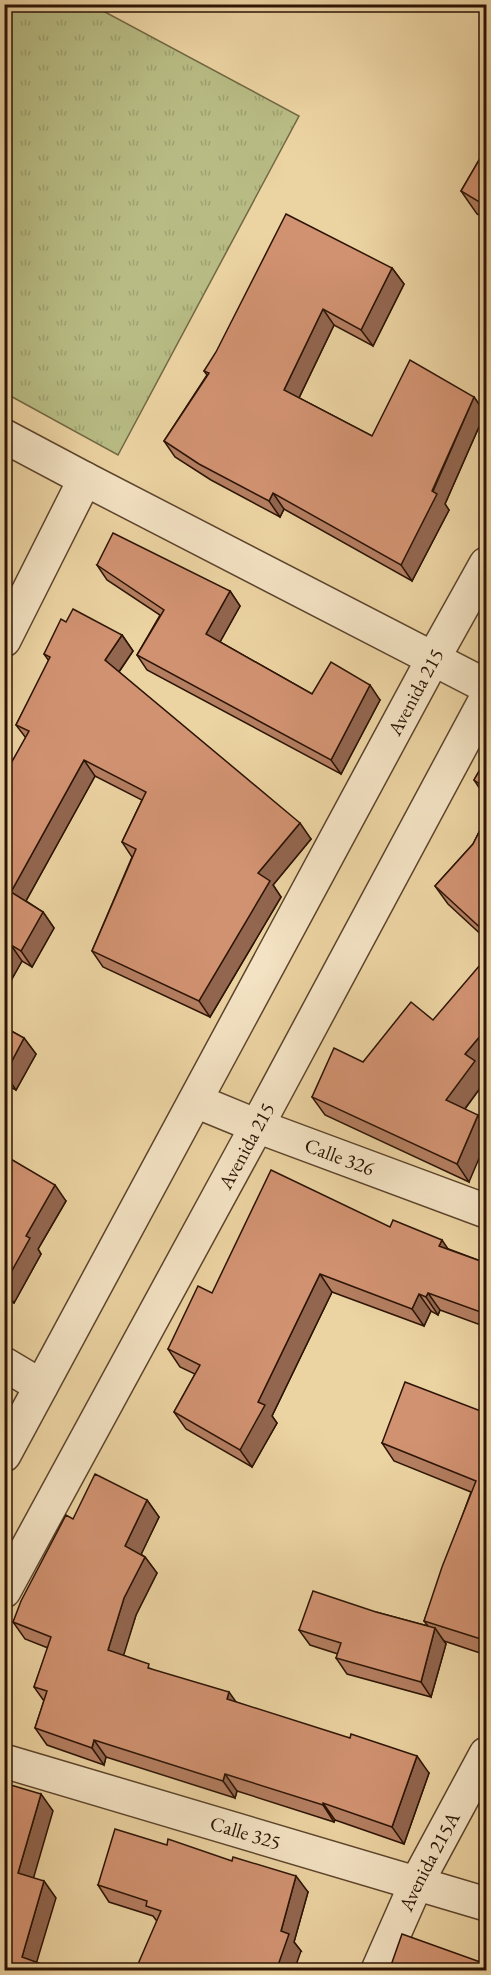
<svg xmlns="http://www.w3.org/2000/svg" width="491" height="1975" font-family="'EB Garamond',serif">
<defs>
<pattern id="park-tufts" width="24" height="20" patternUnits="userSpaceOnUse" patternTransform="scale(1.5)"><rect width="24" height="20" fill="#b8bc84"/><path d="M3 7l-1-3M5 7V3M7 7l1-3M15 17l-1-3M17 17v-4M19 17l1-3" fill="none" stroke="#9ea170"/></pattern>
</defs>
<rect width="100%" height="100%" fill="#ecd3a2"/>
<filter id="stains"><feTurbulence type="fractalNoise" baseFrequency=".00333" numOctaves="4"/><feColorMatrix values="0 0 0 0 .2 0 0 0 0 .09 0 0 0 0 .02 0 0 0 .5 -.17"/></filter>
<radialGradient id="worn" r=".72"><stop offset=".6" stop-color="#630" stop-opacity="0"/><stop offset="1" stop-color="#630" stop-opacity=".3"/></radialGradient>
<!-- park -->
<path fill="url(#park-tufts)" stroke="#726844" stroke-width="1.5" d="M4 5H92L299 116 118 455 5 393Z"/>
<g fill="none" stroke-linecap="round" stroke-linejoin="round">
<defs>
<g id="minor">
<path d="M4 436 85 479 486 686"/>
<path d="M4 640 85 479"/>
<path id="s1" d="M196 1101 257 1126 486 1211"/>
<path d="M4 1364 41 1386"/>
<path id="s2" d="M4 1455 433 659 486 564"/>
<path id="s3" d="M4 1591 257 1126 486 699"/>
<path id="s4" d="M4 1761 486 1904"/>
<path id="s5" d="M378 1970 416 1884 486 1754"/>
</g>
</defs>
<!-- minor casing -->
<use href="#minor" stroke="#5c442c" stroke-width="36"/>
<!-- minor -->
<use href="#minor" stroke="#f3e2c3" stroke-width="33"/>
</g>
<!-- wall -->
<g fill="#b47e61" stroke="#2c1405" stroke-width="1.5">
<path d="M486 148V219L477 214 461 191Z"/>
<path d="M392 268 404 284 373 346 334 325 299 398 372 436 474 397 485 413 445 504 449 510 412 581 284 509 280 517 211 480 175 457 164 441 207 375 204 371Z"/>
<path d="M97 565 230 591 240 606 220 642 312 694 380 700 341 774 147 670 137 655 160 615 107 580Z"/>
<path d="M66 622 122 635 133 651 119 672 311 839 273 885 281 897 210 1017 103 967 92 951 132 857 122 842 142 800 95 776 26 901 43 912 54 928 32 967 22 961 4 993V776L26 738 16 725 49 661 44 654Z"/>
<path d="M486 759V798L474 780Z"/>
<path d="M486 818V939L448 904 435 886 473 844Z"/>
<path d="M433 1020 486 1061 480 1069 486 1080 465 1109 469 1182 325 1115 312 1097 363 1062Z"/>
<path d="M4 1027 24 1038 36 1054 16 1090 4 1084Z"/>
<path d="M4 1155 66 1201 38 1249 41 1254 14 1303 4 1297Z"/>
<path d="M390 1227 486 1263V1327L440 1310 438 1315 431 1311 424 1326 332 1292 272 1416 277 1423 252 1467 186 1429 174 1412 195 1374 180 1367 168 1349 212 1293Z"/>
<path d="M486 1413V1655L444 1641 446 1644 431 1697 347 1674 336 1658 338 1654 310 1645 299 1630 376 1612 428 1626 424 1621 471 1492 394 1461 382 1443Z"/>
<path d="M147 1500 159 1517 141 1554 145 1557 157 1573 136 1615 123 1655 153 1670 236 1702 429 1773 404 1844 335 1820 334 1822 237 1791 235 1798 106 1757 104 1765 47 1745 35 1728 44 1701 34 1687 48 1648 25 1639 13 1622 73 1519Z"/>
<path d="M98 1885 308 1892 294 1942 301 1951 156 1920 153 1916 109 1902Z"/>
</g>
<!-- shaded-wall -->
<g fill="#92664f" stroke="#2c1405" stroke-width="1.5">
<path d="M392 268 404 284 373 346 361 330Z"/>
<path d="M323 309 334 325 295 406 284 390Z"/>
<path d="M474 397 485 413 445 504 449 510 412 581 401 565Z"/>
<path d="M273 493 284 509 280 517 269 501Z"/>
<path d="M230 591 240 606 216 649 206 634Z"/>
<path d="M122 635 133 651 116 676 105 660Z"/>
<path d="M370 685 380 700 341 774 331 760Z"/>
<path d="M84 760 95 776 22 908 11 892Z"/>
<path d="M300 823 311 839 273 885 281 897 210 1017 199 1001 258 873Z"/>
<path d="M43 912 54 928 32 967 21 951Z"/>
<path d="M11 945 22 961 4 993V956Z"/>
<path d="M486 1029V1061L480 1069 486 1078V1080L458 1118 446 1100 465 1054Z"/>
<path d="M24 1038 36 1054 16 1090 5 1074Z"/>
<path d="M478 1115 486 1126V1142L469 1182 457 1164Z"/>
<path d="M55 1185 66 1201 38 1249 41 1254 14 1303 4 1290V1285L26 1236Z"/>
<path d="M442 1240 454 1258 439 1246Z"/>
<path d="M320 1274 332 1292 272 1416 277 1423 252 1467 240 1450 258 1402Z"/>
<path d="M428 1293 440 1310 438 1315 426 1297Z"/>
<path d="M419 1294 431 1311 424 1326 412 1309Z"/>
<path d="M147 1500 159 1517 137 1563 125 1546Z"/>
<path d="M145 1557 157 1573 136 1615 120 1667 108 1650 124 1598Z"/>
<path d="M435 1628 446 1644 431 1697 421 1682Z"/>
<path d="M486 1631V1645L484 1640Z"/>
<path d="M229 1692 241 1709 227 1699Z"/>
<path d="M94 1740 106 1757 104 1765 92 1748Z"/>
<path d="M417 1756 429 1773 404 1844 392 1827Z"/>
<path d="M225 1774 237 1791 235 1798 223 1781Z"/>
<path d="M41 1794 53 1811 30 1890 18 1873Z"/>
<path d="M323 1803 335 1820 334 1822 323 1805Z"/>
<path d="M296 1876 308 1892 294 1942 301 1951 294 1971H276L281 1931Z"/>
<path d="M44 1881 56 1898 34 1971 22 1957Z"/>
</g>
<!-- building -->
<g fill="#d19271" stroke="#2c1405" stroke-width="1.5">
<path d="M486 148V206L461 191Z"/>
<path d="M286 214 392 268 361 330 323 309 284 390 372 436 410 360 474 397 432 491 437 494 401 565 273 493 269 501 199 464 164 441 209 373 204 371 216 352Z"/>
<path d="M113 533 230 591 206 634 312 694 331 662 370 685 331 760 137 655 164 610 97 565Z"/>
<path d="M73 609 122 635 105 660 300 823 258 873 270 881 199 1001 92 951 136 849 122 842 146 792 84 760 11 892 43 912 21 951 11 945 4 956V776L29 731 16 725 50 657 44 654 61 619 66 622Z"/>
<path d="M486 759V788L474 780Z"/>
<path d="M486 818V933L435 886 473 844Z"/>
<path d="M486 958V1029L465 1054 475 1061 446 1100 478 1115 457 1164 312 1097 334 1048 363 1062 411 1002 433 1020Z"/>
<path d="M4 1027 24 1038 5 1074H4Z"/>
<path d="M4 1155 55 1185 26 1236 30 1238 4 1285Z"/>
<path d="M271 1170 390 1227 393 1220 442 1240 439 1246 486 1263V1314L428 1293 426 1297 419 1294 412 1309 320 1274 258 1402 265 1405 240 1450 174 1412 200 1365 168 1349 198 1286 212 1293Z"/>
<path d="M405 1382 486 1413V1631L484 1640 424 1621 442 1567 476 1481 382 1443Z"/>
<path d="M95 1474 147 1500 125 1546 145 1557 124 1598 108 1650 149 1664 148 1668 229 1692 227 1699 350 1738 351 1734 417 1756 392 1827 323 1803V1805L225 1774 223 1781 94 1740 92 1748 35 1728 47 1691 34 1687 51 1637 13 1622 21 1601 66 1515 73 1519Z"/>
<path d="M313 1591 376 1612 435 1628 421 1682 336 1658 341 1643 299 1630Z"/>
<path d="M4 1783 41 1794 18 1873 44 1881 22 1957 61 1971H4Z"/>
<path d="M115 1829 167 1845 168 1839 232 1861 233 1857 296 1876 281 1931 289 1934 276 1971H135L161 1911 146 1906 147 1901 98 1885Z"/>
<path d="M402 1934 483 1963 486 1953V1971H389Z"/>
</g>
<g text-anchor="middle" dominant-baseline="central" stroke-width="5" stroke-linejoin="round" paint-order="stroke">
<!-- street labels -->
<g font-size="20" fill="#2c1405" stroke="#f3e2c3">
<text stroke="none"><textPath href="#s2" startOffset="867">Avenida 215</textPath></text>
<text stroke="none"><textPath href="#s3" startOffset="507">Avenida 215</textPath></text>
<text stroke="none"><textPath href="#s1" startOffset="154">Calle 326</textPath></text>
<text stroke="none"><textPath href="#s4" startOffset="252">Calle 325</textPath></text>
<text stroke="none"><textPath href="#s5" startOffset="120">Avenida 215A</textPath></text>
</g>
</g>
<!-- margin -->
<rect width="491" height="1975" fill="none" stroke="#ecd3a2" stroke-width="24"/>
<rect x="6" y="6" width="479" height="1963" fill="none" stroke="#2c1405" stroke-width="3"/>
<rect x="12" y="12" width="467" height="1951" fill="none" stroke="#2c1405" stroke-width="1.5"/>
<rect width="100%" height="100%" filter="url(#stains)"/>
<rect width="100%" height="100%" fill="url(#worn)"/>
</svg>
